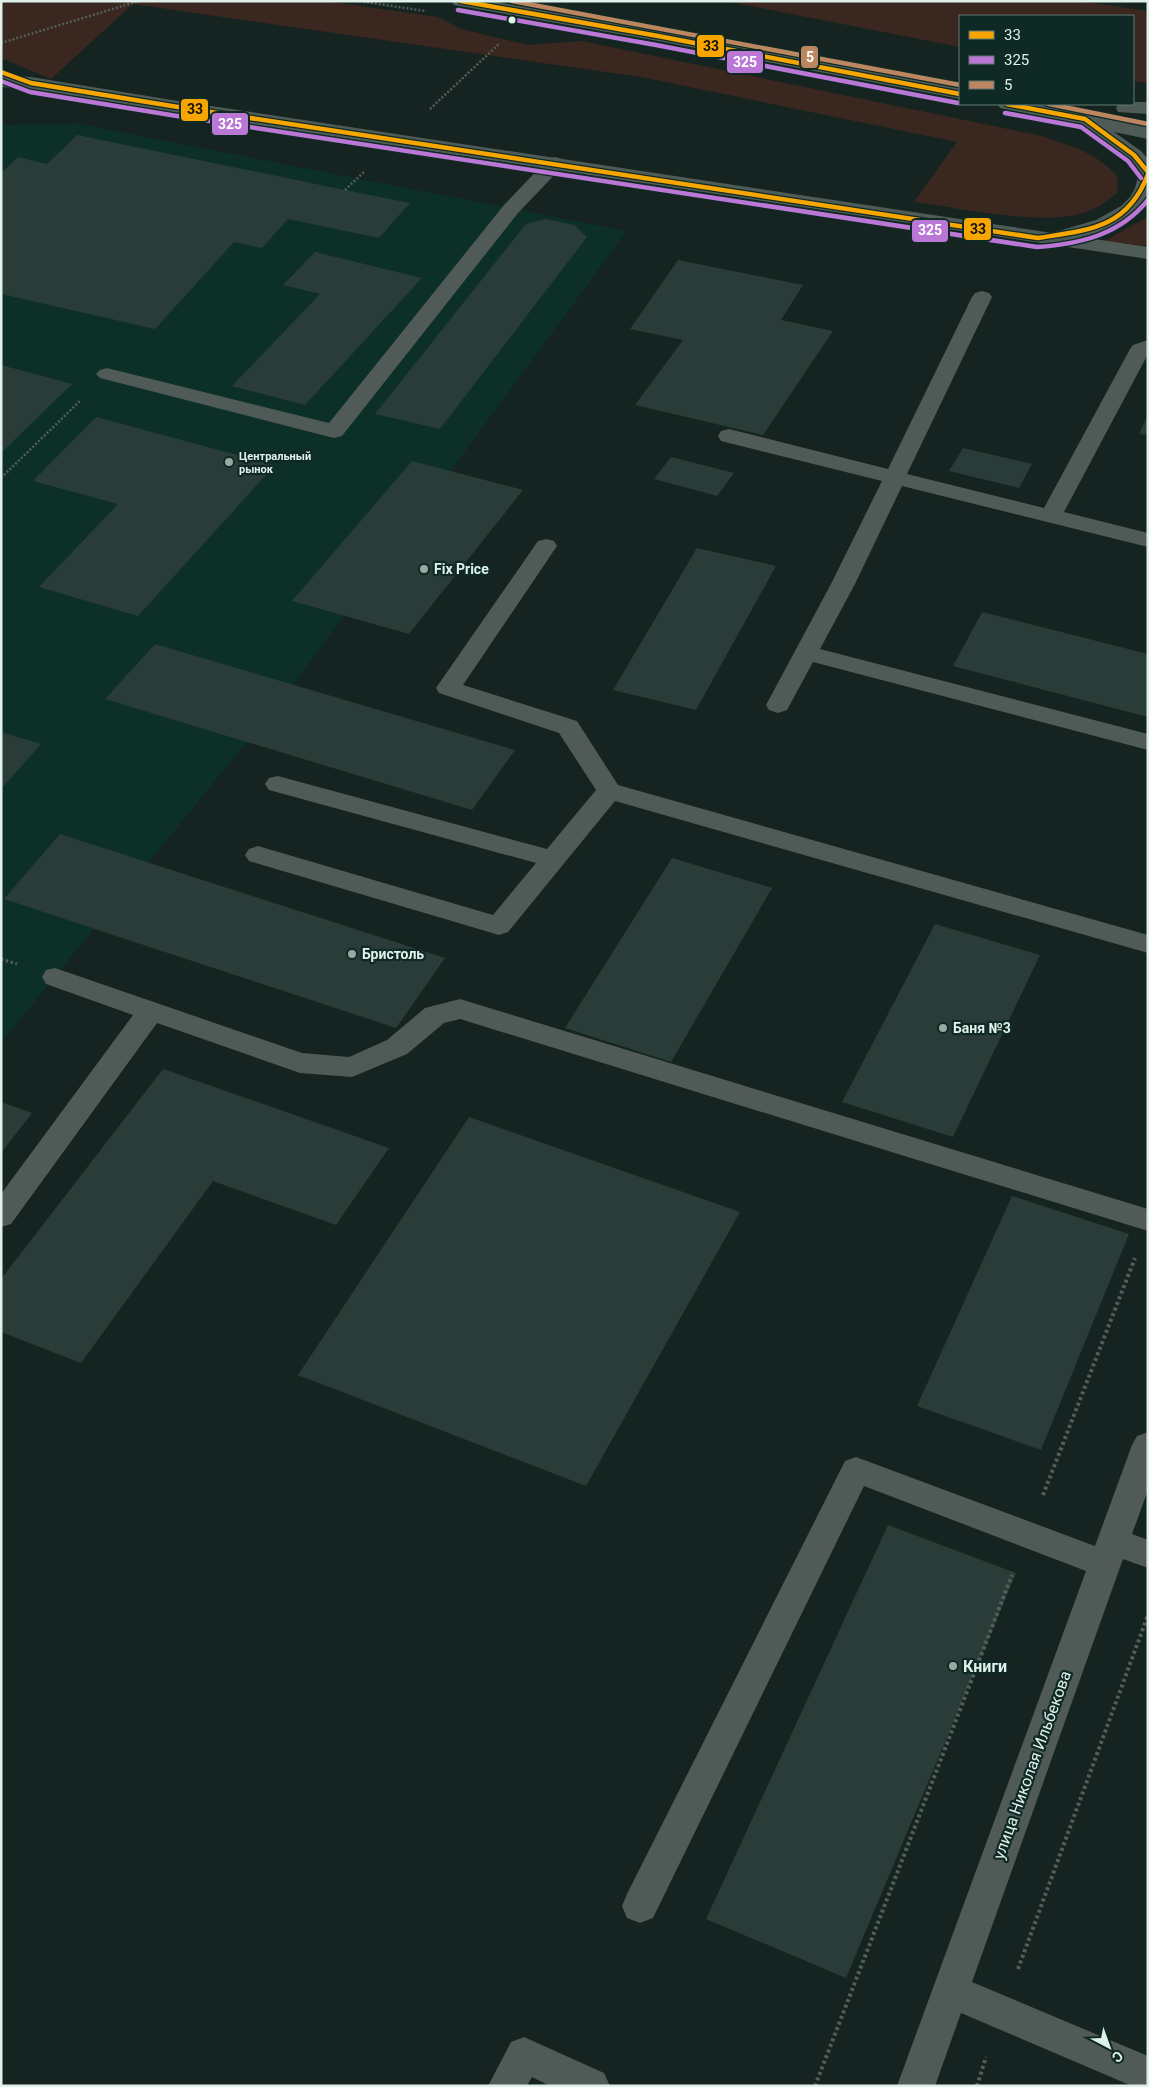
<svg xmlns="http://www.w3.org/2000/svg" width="1149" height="2087" font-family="Roboto,sans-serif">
<rect width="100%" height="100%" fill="#152420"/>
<!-- built -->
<path fill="#0c2f28" d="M79 124 627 231 288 692 4 1039 1 1038V125Z"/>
<!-- green -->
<g fill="#3a271f">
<path d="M1 1H325L438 17 461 29 528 45 582 41 1042 136C1073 147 1096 152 1118 177L1117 193C1106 202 1095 210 1080 214 1038 225 959 208 914 202L957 142 641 77 133 4 51 79 1 58Z"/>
<path d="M725 1H1079L1148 11V83L1133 81V16H960V47Z"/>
<path d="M1148 217V243L1144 246 1104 241Z"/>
</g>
<!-- building -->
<g fill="#2a3c38">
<path d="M77 135 345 190 410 203 379 238 288 219 262 248 234 242 155 329 1 294V173L18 157 47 164Z"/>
<path d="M545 219 574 225 587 237 440 429 375 414 526 224Z"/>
<path d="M315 252 422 278 305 405 232 386 320 294 283 285Z"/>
<path d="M678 260 803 285 781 320 833 331 763 435 635 405 683 340 630 329Z"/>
<path d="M1 365 72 384 1 453Z"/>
<path d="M1148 415V435L1139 434Z"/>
<path d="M96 417 275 465 138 616 39 587 118 504 33 481Z"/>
<path d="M963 448 1032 464 1019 488 949 471Z"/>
<path d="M671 457 734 473 717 496 654 479Z"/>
<path d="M412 461 523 490 409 634 292 601Z"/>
<path d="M697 548 776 566 696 710 613 690Z"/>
<path d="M982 612 1148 654V717L953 666Z"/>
<path d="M155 644 515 750 472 810 105 699Z"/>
<path d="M1 732 41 744 1 789Z"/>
<path d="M60 834 445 958 396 1028 4 899Z"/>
<path d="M672 858 772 888 671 1062 565 1028Z"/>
<path d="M935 924 1040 955 953 1137 842 1102Z"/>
<path d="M163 1069 389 1148 336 1225 213 1181 81 1363 1 1332V1279Z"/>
<path d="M1 1102 32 1113 1 1153Z"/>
<path d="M469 1117 740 1212 586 1486 298 1375Z"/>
<path d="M1012 1196 1129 1234 1041 1450 917 1406Z"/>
<path d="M888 1525 1016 1573 846 1978 706 1919Z"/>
</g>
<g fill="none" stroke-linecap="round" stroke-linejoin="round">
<!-- path-far2 -->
<g stroke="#535d5b" stroke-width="2.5" stroke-dasharray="2 2" stroke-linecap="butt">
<path d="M359 1 425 11"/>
<path d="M1 43 139 1"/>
<path d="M430 109 500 43"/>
<path d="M345 190 364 172"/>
<path d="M1 478 81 400"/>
</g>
<!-- path-far1 -->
<path stroke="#535d5b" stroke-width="3" stroke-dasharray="2.5 2.5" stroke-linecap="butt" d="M1 959 17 964"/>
<!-- path -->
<g stroke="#535d5b" stroke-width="4" stroke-dasharray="3 3" stroke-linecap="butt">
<path d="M1043 1495 1135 1258"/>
<path d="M1018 1969 1148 1615"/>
<path d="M815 2086 1012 1575"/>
<path d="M977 2086 986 2057"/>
</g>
<!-- minor -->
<g fill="#505a57" fill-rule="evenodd">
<path d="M555 157 562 159 565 163 562 167 518 213 342 436 334 438 326 436 100 378 96 374 100 370 107 368 329 423 504 205 548 159Z"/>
<path d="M982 291 989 293 992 297 907 474 1044 508 1130 349 1133 345 1148 340V354L1064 512 1148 533V547L902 486 855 584 820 649 1148 734V750L813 662 787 710 778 713 769 710 766 705 831 584 882 481 721 441 718 436 721 431 729 429 888 469 972 297 975 293Z"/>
<path d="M546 539 554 541 557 546 463 685 577 721 618 785 1148 935V953L615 801 508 932 499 935 249 861 245 855 249 849 258 846 493 915 536 863 269 790 265 784 269 778 278 776 547 849 596 790 559 733 439 693 436 688 538 541Z"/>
<path d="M55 968 302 1053 349 1057 387 1040 425 1008 460 999 1148 1209V1231L460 1019 444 1023 407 1054 352 1077 300 1073 157 1023 11 1224 1 1227V1194L133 1015 46 984 42 977 46 970Z"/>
<path d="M1148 1432V1490L1132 1534 1148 1540V1568L1123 1559 972 1982 1148 2056V2086H1132L961 2013 935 2086H897L1086 1571 864 1486 653 1918 640 1923 627 1918 622 1906 627 1894 845 1461 856 1457 1095 1546 1132 1445 1137 1436Z"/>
<path d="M524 2037 604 2073 610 2086H550L532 2077 527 2086H488L511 2042Z"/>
</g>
<!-- major -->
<g fill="#4e5b57" fill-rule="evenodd">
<path d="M451 1H491L658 31 960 88V99L658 41 460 6 454 5Z"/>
<path d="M1 76 31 77 178 101 1052 233 1096 220 1121 206 1130 197 1135 188 1139 173 1127 159 1084 125 1000 108 998 104H1033L1148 127V139L1114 132 1141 151 1148 159V200C1132 223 1106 231 1081 237L1148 247V259L178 113 31 89 1 87Z"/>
<path d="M1133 102H1148V114L1118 112 1116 108 1118 104Z"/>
</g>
<defs>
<g id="bus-1">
<path d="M461 1 658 36 960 94"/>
<path d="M1 72 31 83 178 107 1038 238C1089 230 1128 228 1148 174"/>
<path d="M1007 104 1085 119 1134 155 1148 172"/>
</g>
<g id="bus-2">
<path d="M458 10 656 45 958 103"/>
<path d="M1 81 30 92 177 116 1037 247C1080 244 1120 235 1148 200"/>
<path d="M1005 113 1081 127 1128 161 1141 178"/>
</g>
<g id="bus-3">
<path d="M512 1 960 85"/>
<path d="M1049 104 1148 124"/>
</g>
</defs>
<!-- bus-1 casing -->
<use href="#bus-1" stroke="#0f2a24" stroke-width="7"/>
<!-- bus-2 casing -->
<use href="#bus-2" stroke="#0f2a24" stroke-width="7"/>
<!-- bus-3 casing -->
<use href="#bus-3" stroke="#0f2a24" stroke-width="7"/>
<!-- bus-1 -->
<use href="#bus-1" stroke="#f7a600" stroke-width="4.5"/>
<!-- bus-2 -->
<use href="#bus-2" stroke="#ba77d6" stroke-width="4.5"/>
<!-- bus-3 -->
<use href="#bus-3" stroke="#bb8660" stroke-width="4.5"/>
</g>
<!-- markers -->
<circle fill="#e0f0eb" stroke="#0f2a24" stroke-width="2" cx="512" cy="20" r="4.5"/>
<g fill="#99a9a4" stroke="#0f2a24" stroke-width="2">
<circle cx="229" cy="462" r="5"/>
<circle cx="424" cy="569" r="5"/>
<circle cx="352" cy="954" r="5"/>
<circle cx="943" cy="1028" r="5"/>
<circle cx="953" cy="1666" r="5"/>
</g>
<g text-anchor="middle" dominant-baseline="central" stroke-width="4.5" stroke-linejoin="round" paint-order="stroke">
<!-- far-poi labels -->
<g font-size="11" font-weight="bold" fill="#e0f0eb" stroke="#0f2a24" text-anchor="start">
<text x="239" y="456">Центральный<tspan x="239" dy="13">рынок</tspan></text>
</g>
<!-- poi labels -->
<g font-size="14" font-weight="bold" fill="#e0f0eb" stroke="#0f2a24" text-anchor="start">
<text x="434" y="569">Fix Price</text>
<text x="362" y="954">Бристоль</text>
<text x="953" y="1028">Баня №3</text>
</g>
<!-- near-poi labels -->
<g font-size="16" font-weight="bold" fill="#e0f0eb" stroke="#0f2a24" text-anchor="start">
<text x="963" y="1666">Книги</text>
</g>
<!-- near-street labels -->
<g font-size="16" fill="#e0f0eb" stroke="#0f2a24">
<text transform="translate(1032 1765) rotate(-70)">улица Николая Ильбекова</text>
</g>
</g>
<g stroke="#0f2a24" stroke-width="2">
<rect x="696" y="34" width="29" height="24" rx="5" fill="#f7a600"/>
<rect x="800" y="45" width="19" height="24" rx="5" fill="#bb8660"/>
<rect x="726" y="50" width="38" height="24" rx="5" fill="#ba77d6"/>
<rect x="180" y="98" width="29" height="24" rx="5" fill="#f7a600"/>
<rect x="211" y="112" width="38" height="24" rx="5" fill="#ba77d6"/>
<rect x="963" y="217" width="29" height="24" rx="5" fill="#f7a600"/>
<rect x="911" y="219" width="38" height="24" rx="5" fill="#ba77d6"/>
</g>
<g font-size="14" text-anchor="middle" font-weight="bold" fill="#fff">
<text x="810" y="62">5</text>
<text x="745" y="67">325</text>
<text x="230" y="129">325</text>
<text x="930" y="235">325</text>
</g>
<g font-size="14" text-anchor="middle" font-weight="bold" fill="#111">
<text x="711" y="51">33</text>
<text x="195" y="114">33</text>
<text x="978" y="234">33</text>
</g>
<!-- border -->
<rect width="1149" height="2087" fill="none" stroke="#e0f0eb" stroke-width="5"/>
<!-- legend -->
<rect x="959" y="15" width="175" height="90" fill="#0f2a24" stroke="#637974"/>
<rect x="969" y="31" width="25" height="8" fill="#f7a600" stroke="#637974"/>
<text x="1004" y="40" font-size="15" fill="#e0f0eb">33</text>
<rect x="969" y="56" width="25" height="8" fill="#ba77d6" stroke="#637974"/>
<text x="1004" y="65" font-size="15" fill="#e0f0eb">325</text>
<rect x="969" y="81" width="25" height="8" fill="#bb8660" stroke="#637974"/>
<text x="1004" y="90" font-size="15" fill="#e0f0eb">5</text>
<!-- north arrow -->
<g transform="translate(1109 2047) rotate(139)" stroke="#0f2a24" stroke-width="4" paint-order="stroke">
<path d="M0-4L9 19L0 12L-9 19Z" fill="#e0f0eb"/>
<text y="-8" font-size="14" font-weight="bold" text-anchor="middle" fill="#e0f0eb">С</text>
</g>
</svg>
